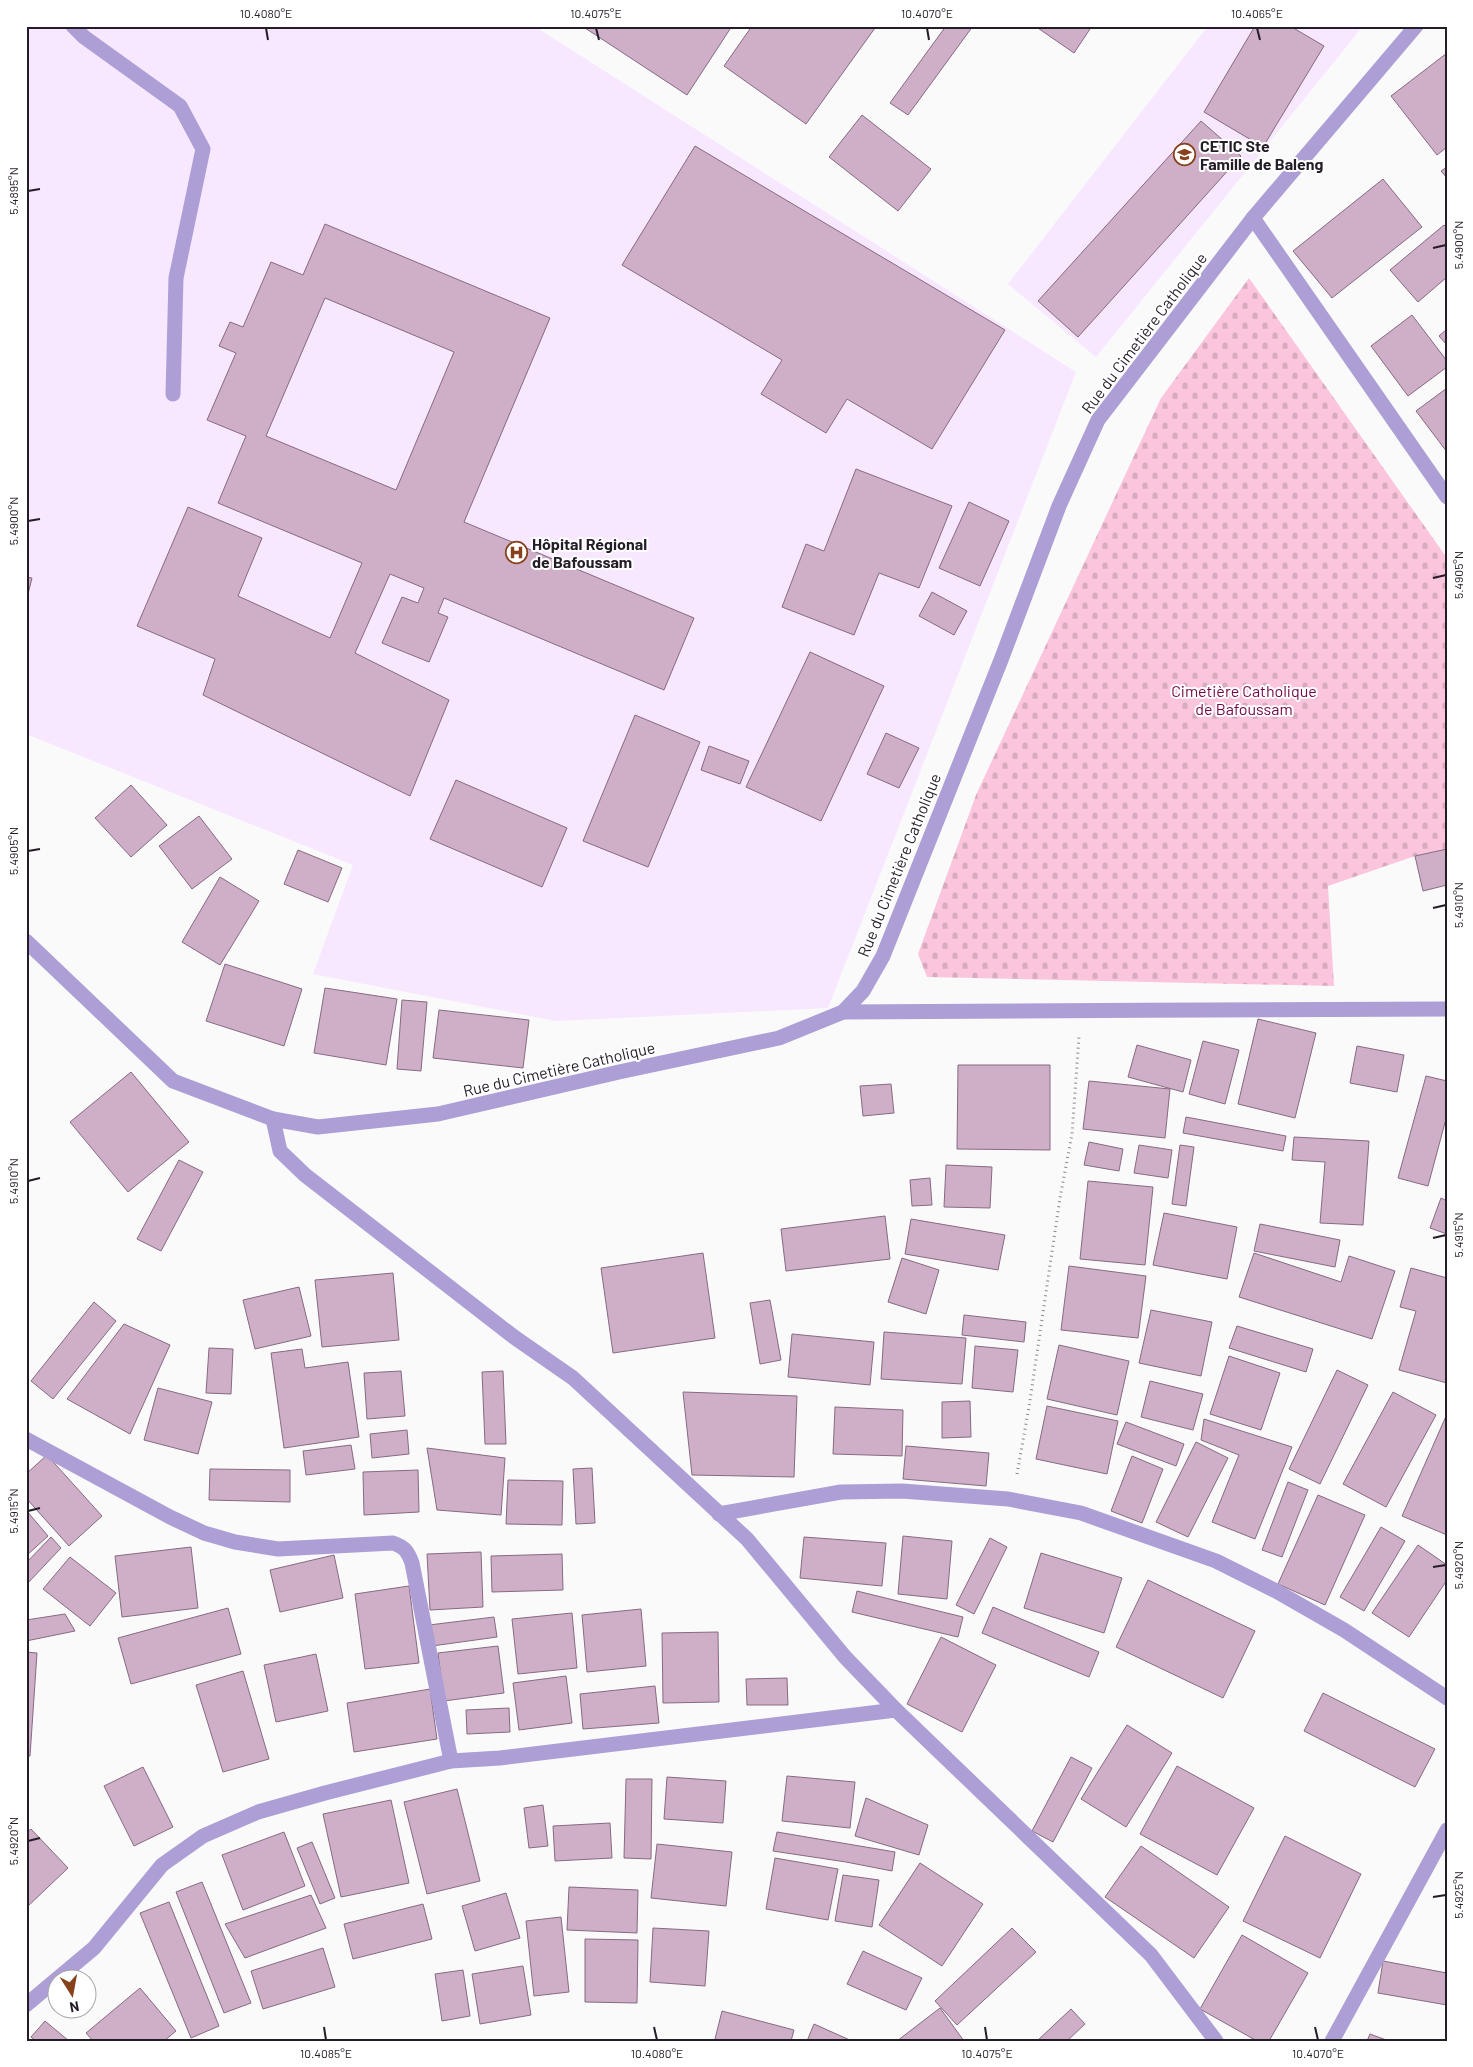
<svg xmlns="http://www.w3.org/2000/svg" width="1473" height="2067" font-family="Barlow,sans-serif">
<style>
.built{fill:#f7e7ff}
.cemetery{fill:url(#cemetery-stones)}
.building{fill:#cfafc8;stroke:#866a81;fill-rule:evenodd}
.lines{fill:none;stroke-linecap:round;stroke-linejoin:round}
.path{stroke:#8b868c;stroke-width:3;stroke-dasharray:1 4;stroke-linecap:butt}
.minor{stroke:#ad9ed5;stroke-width:15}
.ticks{fill:none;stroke:#241c27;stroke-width:2}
.labels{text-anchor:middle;stroke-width:4;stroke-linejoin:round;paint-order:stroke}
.poi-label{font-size:16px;font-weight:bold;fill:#241c27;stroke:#fff;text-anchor:start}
.street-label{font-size:16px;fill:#241c27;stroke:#fff}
.park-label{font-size:16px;fill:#730648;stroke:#fff}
.neatline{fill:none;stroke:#241c27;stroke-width:2}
.ticks-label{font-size:12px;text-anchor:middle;fill:#241c27}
</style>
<defs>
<pattern id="cemetery-stones" width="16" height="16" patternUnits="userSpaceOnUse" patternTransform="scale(1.25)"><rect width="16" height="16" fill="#fbc6dd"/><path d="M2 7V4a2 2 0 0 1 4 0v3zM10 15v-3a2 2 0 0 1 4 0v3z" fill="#d7aabe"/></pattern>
</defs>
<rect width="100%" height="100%" fill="#fafafa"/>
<!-- built -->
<g class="built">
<polygon points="26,26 534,26 1076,372 828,1008 556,1021 313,974 353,865 26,734"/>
<polygon points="1208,26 1363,26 1096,357 1008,284"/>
</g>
<!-- cemetery -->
<polygon class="cemetery" points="1249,278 1447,558 1447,849 1415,856 1328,886 1334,986 927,977 918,954 976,795 1161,398"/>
<!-- building -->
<g class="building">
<polygon points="582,26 732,26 687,95"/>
<polygon points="752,26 873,26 875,28 806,124 724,66"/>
<polygon points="946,26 973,26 908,115 890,103"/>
<polygon points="1035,26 1092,26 1074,53"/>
<polygon points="1255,26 1290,26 1324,46 1263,147 1204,112"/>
<polygon points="1447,53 1447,147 1437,155 1391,96"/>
<polygon points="862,115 931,169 898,211 829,157"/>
<polygon points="1201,121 1241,156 1078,337 1038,301"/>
<polygon points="695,146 1005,330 932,449 847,399 826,433 761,394 782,360 622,265"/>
<polygon points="1447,167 1447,178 1441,171"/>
<polygon points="1383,179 1422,227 1332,298 1293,251"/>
<path d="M325,224L550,318L464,522L694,618L664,690L444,598L438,613L448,617L429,662L382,643L402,597L418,603L424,588L390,574L355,653L449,700L410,796L203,695L215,659L137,626L188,507L262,538L238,596L330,638L362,563L218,503L246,436L207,420L236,353L219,346L230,322L243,327L271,262L303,275ZM325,298L454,352L396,490L266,436Z"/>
<polygon points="1444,225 1447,228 1447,277 1418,302 1390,270"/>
<polygon points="1412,315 1447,361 1447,367 1408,396 1371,346"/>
<polygon points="1447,329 1447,345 1439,336"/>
<polygon points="1447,388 1447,452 1416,411"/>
<polygon points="856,469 952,506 919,588 879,573 854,635 782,607 806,544 824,551"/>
<polygon points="969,502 1009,521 980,586 939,568"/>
<polygon points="26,577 32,578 26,602"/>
<polygon points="932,592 967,611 954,635 919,616"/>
<polygon points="810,652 884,686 821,821 746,787"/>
<polygon points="635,715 700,742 648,867 583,841"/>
<polygon points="886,733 919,748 899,788 867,774"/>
<polygon points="709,746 749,761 740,784 701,770"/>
<polygon points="456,780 567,828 542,887 430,839"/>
<polygon points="131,785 167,825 131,857 95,818"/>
<polygon points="199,816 232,859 192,889 159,846"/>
<polygon points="1447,849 1447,885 1423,891 1415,856"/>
<polygon points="298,850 342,868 328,902 284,884"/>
<polygon points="220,877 259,901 220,965 182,942"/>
<polygon points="225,964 302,989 284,1046 206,1021"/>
<polygon points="325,988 397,999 386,1065 314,1053"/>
<polygon points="402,1000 427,1002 421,1071 397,1069"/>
<polygon points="439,1010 529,1020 523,1068 433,1058"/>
<polygon points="1258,1019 1316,1033 1295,1118 1238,1104"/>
<polygon points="1203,1041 1239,1050 1225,1104 1189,1094"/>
<polygon points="1137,1045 1191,1060 1183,1092 1128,1077"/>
<polygon points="1357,1046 1404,1055 1397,1092 1350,1083"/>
<polygon points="958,1065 1050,1065 1050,1150 957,1149"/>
<polygon points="131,1072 189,1142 128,1192 70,1122"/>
<polygon points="1426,1076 1447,1081 1447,1115 1428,1186 1398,1178"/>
<polygon points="1089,1081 1170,1089 1165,1138 1083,1129"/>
<polygon points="891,1084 894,1113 863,1116 860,1086"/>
<polygon points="1186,1117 1286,1136 1283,1151 1183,1133"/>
<polygon points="1294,1137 1369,1141 1363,1225 1320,1223 1325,1162 1292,1160"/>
<polygon points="1089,1142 1123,1149 1119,1171 1084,1165"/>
<polygon points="1139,1145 1172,1150 1168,1178 1134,1173"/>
<polygon points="1180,1145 1194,1147 1186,1206 1172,1204"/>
<polygon points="179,1160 203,1172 161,1251 137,1239"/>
<polygon points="946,1165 992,1167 990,1208 944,1207"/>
<polygon points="930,1178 932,1205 912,1206 910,1180"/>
<polygon points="1088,1181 1153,1187 1145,1265 1080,1259"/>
<polygon points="1441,1198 1447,1201 1447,1234 1430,1228"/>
<polygon points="1164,1213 1237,1227 1227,1279 1153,1265"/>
<polygon points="885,1216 890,1259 786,1271 781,1229"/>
<polygon points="911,1219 1005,1235 998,1270 905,1254"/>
<polygon points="1260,1224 1340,1240 1335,1267 1254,1251"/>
<polygon points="703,1253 715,1338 613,1353 601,1268"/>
<polygon points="1254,1253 1341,1282 1349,1256 1395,1271 1372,1339 1239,1297"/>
<polygon points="902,1258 939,1270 926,1314 888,1302"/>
<polygon points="1069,1266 1146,1276 1138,1338 1061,1330"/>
<polygon points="1411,1268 1447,1278 1447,1383 1399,1370 1416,1311 1400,1307"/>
<polygon points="393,1273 399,1340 322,1347 315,1280"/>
<polygon points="299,1287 311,1336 255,1349 243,1300"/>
<polygon points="770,1300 781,1360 760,1364 750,1303"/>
<polygon points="94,1302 116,1321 53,1399 31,1381"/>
<polygon points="1151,1310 1212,1322 1201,1376 1139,1363"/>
<polygon points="964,1315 1026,1322 1024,1342 962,1335"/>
<polygon points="124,1324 170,1345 130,1434 67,1399"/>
<polygon points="1237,1326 1313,1349 1306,1372 1229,1348"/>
<polygon points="884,1332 966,1338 962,1384 881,1379"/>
<polygon points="792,1334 874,1342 870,1385 788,1377"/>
<polygon points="1059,1345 1129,1361 1117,1415 1047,1399"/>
<polygon points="975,1346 1018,1350 1013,1392 972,1388"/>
<polygon points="209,1348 233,1349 231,1394 206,1393"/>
<polygon points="302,1349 305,1368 348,1362 359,1437 284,1448 271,1353"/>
<polygon points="1229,1356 1280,1373 1261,1430 1210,1414"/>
<polygon points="1337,1370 1368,1385 1320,1484 1289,1469"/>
<polygon points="401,1371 405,1416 367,1419 364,1373"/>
<polygon points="503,1371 506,1444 485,1444 482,1372"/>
<polygon points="1150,1381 1203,1394 1193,1430 1141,1417"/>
<polygon points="158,1388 212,1402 198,1454 144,1440"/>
<polygon points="683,1392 797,1396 794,1477 692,1475"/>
<polygon points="1393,1392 1436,1415 1386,1507 1343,1484"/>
<polygon points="970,1401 971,1437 942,1438 942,1402"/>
<polygon points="1047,1406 1118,1421 1107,1474 1036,1459"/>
<polygon points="835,1407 903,1410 902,1456 833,1454"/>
<polygon points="1447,1414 1447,1535 1402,1516"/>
<polygon points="1204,1419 1292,1447 1255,1539 1212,1522 1239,1455 1201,1440"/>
<polygon points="1126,1422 1184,1444 1176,1466 1117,1444"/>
<polygon points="407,1430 409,1454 372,1458 370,1434"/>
<polygon points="1196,1442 1228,1458 1188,1537 1156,1522"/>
<polygon points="351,1445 355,1469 306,1475 303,1451"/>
<polygon points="906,1446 989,1453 986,1486 903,1479"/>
<polygon points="427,1448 505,1458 501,1515 437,1510"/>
<polygon points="47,1455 102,1516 69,1546 26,1498 26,1474"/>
<polygon points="1132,1456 1163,1469 1142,1523 1111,1511"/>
<polygon points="592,1468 595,1523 576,1524 573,1469"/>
<polygon points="210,1469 290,1470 290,1502 209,1500"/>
<polygon points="418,1470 419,1512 364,1515 363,1472"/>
<polygon points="508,1480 563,1481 562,1525 506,1524"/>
<polygon points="1288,1482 1308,1490 1282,1557 1262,1550"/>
<polygon points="1318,1495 1365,1515 1325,1605 1278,1584"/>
<polygon points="26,1510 48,1536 26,1556"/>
<polygon points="1381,1527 1405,1541 1364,1611 1340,1597"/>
<polygon points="903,1536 952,1541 947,1599 898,1594"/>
<polygon points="51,1537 61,1548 26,1585 26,1563"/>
<polygon points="804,1537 886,1543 882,1586 800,1578"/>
<polygon points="990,1538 1007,1547 974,1614 956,1605"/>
<polygon points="1418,1545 1447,1565 1447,1580 1409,1637 1372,1613"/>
<polygon points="191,1547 198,1608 122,1617 115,1556"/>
<polygon points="481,1552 483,1607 430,1610 427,1554"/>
<polygon points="1041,1553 1122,1578 1104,1633 1024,1608"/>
<polygon points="562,1554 563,1590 492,1592 491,1556"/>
<polygon points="334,1555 343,1598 280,1612 270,1570"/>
<polygon points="70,1557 116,1593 90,1626 43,1589"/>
<polygon points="1148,1580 1255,1631 1223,1698 1116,1647"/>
<polygon points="409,1586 419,1663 365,1669 355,1594"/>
<polygon points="857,1591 963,1617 958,1637 852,1612"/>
<polygon points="993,1607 1099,1652 1089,1677 982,1633"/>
<polygon points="228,1608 241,1654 131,1684 118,1638"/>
<polygon points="641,1609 646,1666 587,1672 582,1615"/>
<polygon points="572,1613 577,1668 518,1674 512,1619"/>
<polygon points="65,1614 75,1631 26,1641 26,1620"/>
<polygon points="494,1617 497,1637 432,1646 429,1625"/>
<polygon points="718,1632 719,1702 663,1703 662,1633"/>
<polygon points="941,1637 996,1665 962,1732 907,1704"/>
<polygon points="498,1646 504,1693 444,1701 438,1653"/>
<polygon points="26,1652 37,1653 30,1756 26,1756"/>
<polygon points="316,1654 328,1711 276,1722 264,1665"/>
<polygon points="243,1671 269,1759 223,1772 196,1685"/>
<polygon points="566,1676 572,1723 519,1730 513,1683"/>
<polygon points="787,1678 788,1705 747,1705 746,1679"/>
<polygon points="655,1686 659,1723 583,1729 580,1694"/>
<polygon points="430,1689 437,1739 354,1752 347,1703"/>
<polygon points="1323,1693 1435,1749 1415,1787 1304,1731"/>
<polygon points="509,1708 510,1732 467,1734 466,1710"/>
<polygon points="1127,1725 1172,1753 1126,1827 1081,1799"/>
<polygon points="1071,1757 1092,1768 1053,1842 1032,1831"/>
<polygon points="1177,1766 1254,1808 1217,1875 1140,1834"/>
<polygon points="143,1767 173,1827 134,1846 104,1786"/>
<polygon points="787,1776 855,1782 850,1828 782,1821"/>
<polygon points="667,1777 726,1781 723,1823 664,1819"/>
<polygon points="626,1779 652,1779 651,1859 624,1858"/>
<polygon points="457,1789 480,1881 427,1894 404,1802"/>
<polygon points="866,1798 928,1825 919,1855 855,1836"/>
<polygon points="391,1800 409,1883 341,1897 323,1814"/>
<polygon points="543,1805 548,1846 529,1848 524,1808"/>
<polygon points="610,1823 612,1858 555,1861 553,1826"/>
<polygon points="31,1829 68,1868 26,1908 26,1833"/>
<polygon points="284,1832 305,1886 243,1910 222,1855"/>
<polygon points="777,1832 895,1852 892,1871 846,1862 773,1851"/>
<polygon points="1285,1836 1361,1874 1320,1958 1243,1921"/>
<polygon points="312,1842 335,1898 320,1904 297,1848"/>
<polygon points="657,1844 732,1852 726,1906 651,1898"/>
<polygon points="1141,1846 1229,1907 1194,1958 1105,1897"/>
<polygon points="775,1858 838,1869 828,1920 766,1909"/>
<polygon points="920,1863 983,1904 942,1966 879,1925"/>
<polygon points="843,1875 879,1880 872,1927 835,1921"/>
<polygon points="202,1882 251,2003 224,2013 176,1892"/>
<polygon points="569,1887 638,1890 637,1933 567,1930"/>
<polygon points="506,1893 520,1938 475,1951 462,1906"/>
<polygon points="311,1895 326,1928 245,1958 225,1924"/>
<polygon points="169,1902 219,2026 191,2038 140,1913"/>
<polygon points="423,1904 432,1939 353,1959 344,1924"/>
<polygon points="561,1917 569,1992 534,1996 526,1921"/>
<polygon points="653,1928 709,1931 705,1986 650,1982"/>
<polygon points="1012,1928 1036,1952 957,2025 935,2001"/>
<polygon points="1242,1935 1308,1973 1269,2041 1257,2041 1200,2009"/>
<polygon points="585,1939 638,1940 637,2003 585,2002"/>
<polygon points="323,1948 335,1987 263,2009 251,1971"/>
<polygon points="863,1951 922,1978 906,2010 847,1984"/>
<polygon points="1383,1961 1447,1973 1447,2005 1378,1993"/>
<polygon points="523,1966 531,2015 480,2024 472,1974"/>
<polygon points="463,1970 470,2016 442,2021 435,1974"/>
<polygon points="140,1988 176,2031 164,2041 93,2041 86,2033"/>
<polygon points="940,2008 964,2041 897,2041"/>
<polygon points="1071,2009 1085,2024 1067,2041 1037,2041"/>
<polygon points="722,2011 794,2030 791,2041 722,2041 715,2039"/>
<polygon points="45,2021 69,2041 36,2041 31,2037"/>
<polygon points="814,2024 852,2041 807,2041"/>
<polygon points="1370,2034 1389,2041 1367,2041"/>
</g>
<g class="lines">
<!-- path -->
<polyline class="path" points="1017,1474 1029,1407 1060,1198 1072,1134 1079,1037"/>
<!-- minor -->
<g class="minor">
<polyline points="73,26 84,37 180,106 203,149 176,278 173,394"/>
<polyline points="1253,218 1447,497"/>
<polyline points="26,941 173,1081 273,1119 318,1127 438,1114 619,1072 779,1038 843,1012 863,991 883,956 1001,660 1059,506 1098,420 1253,218 1416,26"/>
<path d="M843,1012C1044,1010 1246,1010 1447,1009"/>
<polyline points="273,1119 280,1151 305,1175 514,1337 573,1378 747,1539 845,1657 896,1710 1151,1955 1216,2041"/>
<path d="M26,1439L170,1517L204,1533L235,1542L278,1549L393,1543C405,1547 408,1552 412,1563L451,1761"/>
<polyline points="719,1514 841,1492 902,1491 1008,1499 1081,1513 1216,1561 1276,1591 1344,1630 1447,1698"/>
<polyline points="26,2005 94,1948 162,1865 203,1836 258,1812 325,1793 451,1761 500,1758 896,1710"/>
<polyline points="1332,2041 1447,1830"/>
</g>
</g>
<!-- ticks -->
<path class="ticks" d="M266,28L268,40M596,28L599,40M927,28L929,40M1257,28L1260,40M28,191L40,189M1433,248L1446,245M28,521L40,519M1433,578L1446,575M28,851L40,849M1433,908L1446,905M28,1181L40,1178M1433,1238L1446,1235M28,1511L40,1508M1433,1567L1446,1565M28,1841L40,1838M1433,1897L1446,1895M324,2027L326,2040M654,2027L657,2040M985,2027L987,2040M1315,2027L1318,2040"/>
<!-- icons -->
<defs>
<symbol id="school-ring" viewBox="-11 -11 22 22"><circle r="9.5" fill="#fff" stroke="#87411b" stroke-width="1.5"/><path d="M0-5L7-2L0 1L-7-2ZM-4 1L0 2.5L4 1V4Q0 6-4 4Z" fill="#87411b"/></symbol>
<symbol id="hospital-ring" viewBox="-11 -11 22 22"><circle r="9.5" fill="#fff" stroke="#87411b" stroke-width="1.5"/><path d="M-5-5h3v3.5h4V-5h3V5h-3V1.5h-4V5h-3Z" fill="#87411b"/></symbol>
</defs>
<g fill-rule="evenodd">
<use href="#school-ring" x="1172" y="142" width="25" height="25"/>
<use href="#hospital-ring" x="504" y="540" width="25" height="25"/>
</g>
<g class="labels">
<!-- poi labels -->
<g class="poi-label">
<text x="1200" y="152">CETIC Ste<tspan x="1200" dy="18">Famille de Baleng</tspan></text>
<text x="532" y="550">Hôpital Régional<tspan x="532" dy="18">de Bafoussam</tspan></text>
</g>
<!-- street labels -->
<g class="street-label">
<text transform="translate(1144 333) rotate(-53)" y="6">Rue du Cimetière Catholique</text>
<text transform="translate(899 865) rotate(-68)" y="6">Rue du Cimetière Catholique</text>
<text transform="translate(559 1069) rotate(-13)" y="6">Rue du Cimetière Catholique</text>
</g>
<!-- park labels -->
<g class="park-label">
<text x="1244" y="697">Cimetière Catholique<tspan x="1244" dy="18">de Bafoussam</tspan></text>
</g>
</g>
<!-- border -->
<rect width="1473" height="2067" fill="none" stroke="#ffffff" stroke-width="55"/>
<!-- north arrow -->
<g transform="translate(72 1994) rotate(169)"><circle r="24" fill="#ffffff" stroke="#a7a4a9"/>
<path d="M0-4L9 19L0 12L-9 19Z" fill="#87411b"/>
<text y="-8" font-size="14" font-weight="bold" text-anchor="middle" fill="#241c27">N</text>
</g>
<rect x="28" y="28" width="1418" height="2012" class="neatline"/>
<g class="ticks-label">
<text x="266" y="18">10.4080°E</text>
<text x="596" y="18">10.4075°E</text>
<text x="927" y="18">10.4070°E</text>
<text x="1257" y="18">10.4065°E</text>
<text transform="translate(14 191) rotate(-90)" y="4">5.4895°N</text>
<text transform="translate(1459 245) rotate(-90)" y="4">5.4900°N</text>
<text transform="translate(14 521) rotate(-90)" y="4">5.4900°N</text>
<text transform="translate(1459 575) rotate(-90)" y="4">5.4905°N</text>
<text transform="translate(14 851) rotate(-90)" y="4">5.4905°N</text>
<text transform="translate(1459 905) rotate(-90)" y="4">5.4910°N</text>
<text transform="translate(14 1181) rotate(-90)" y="4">5.4910°N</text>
<text transform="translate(1459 1235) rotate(-90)" y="4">5.4915°N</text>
<text transform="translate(14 1511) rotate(-90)" y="4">5.4915°N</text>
<text transform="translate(1459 1565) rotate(-90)" y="4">5.4920°N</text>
<text transform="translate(14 1841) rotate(-90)" y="4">5.4920°N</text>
<text transform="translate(1459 1895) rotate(-90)" y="4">5.4925°N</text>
<text x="326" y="2058">10.4085°E</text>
<text x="657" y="2058">10.4080°E</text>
<text x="987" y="2058">10.4075°E</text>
<text x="1318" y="2058">10.4070°E</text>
</g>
</svg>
